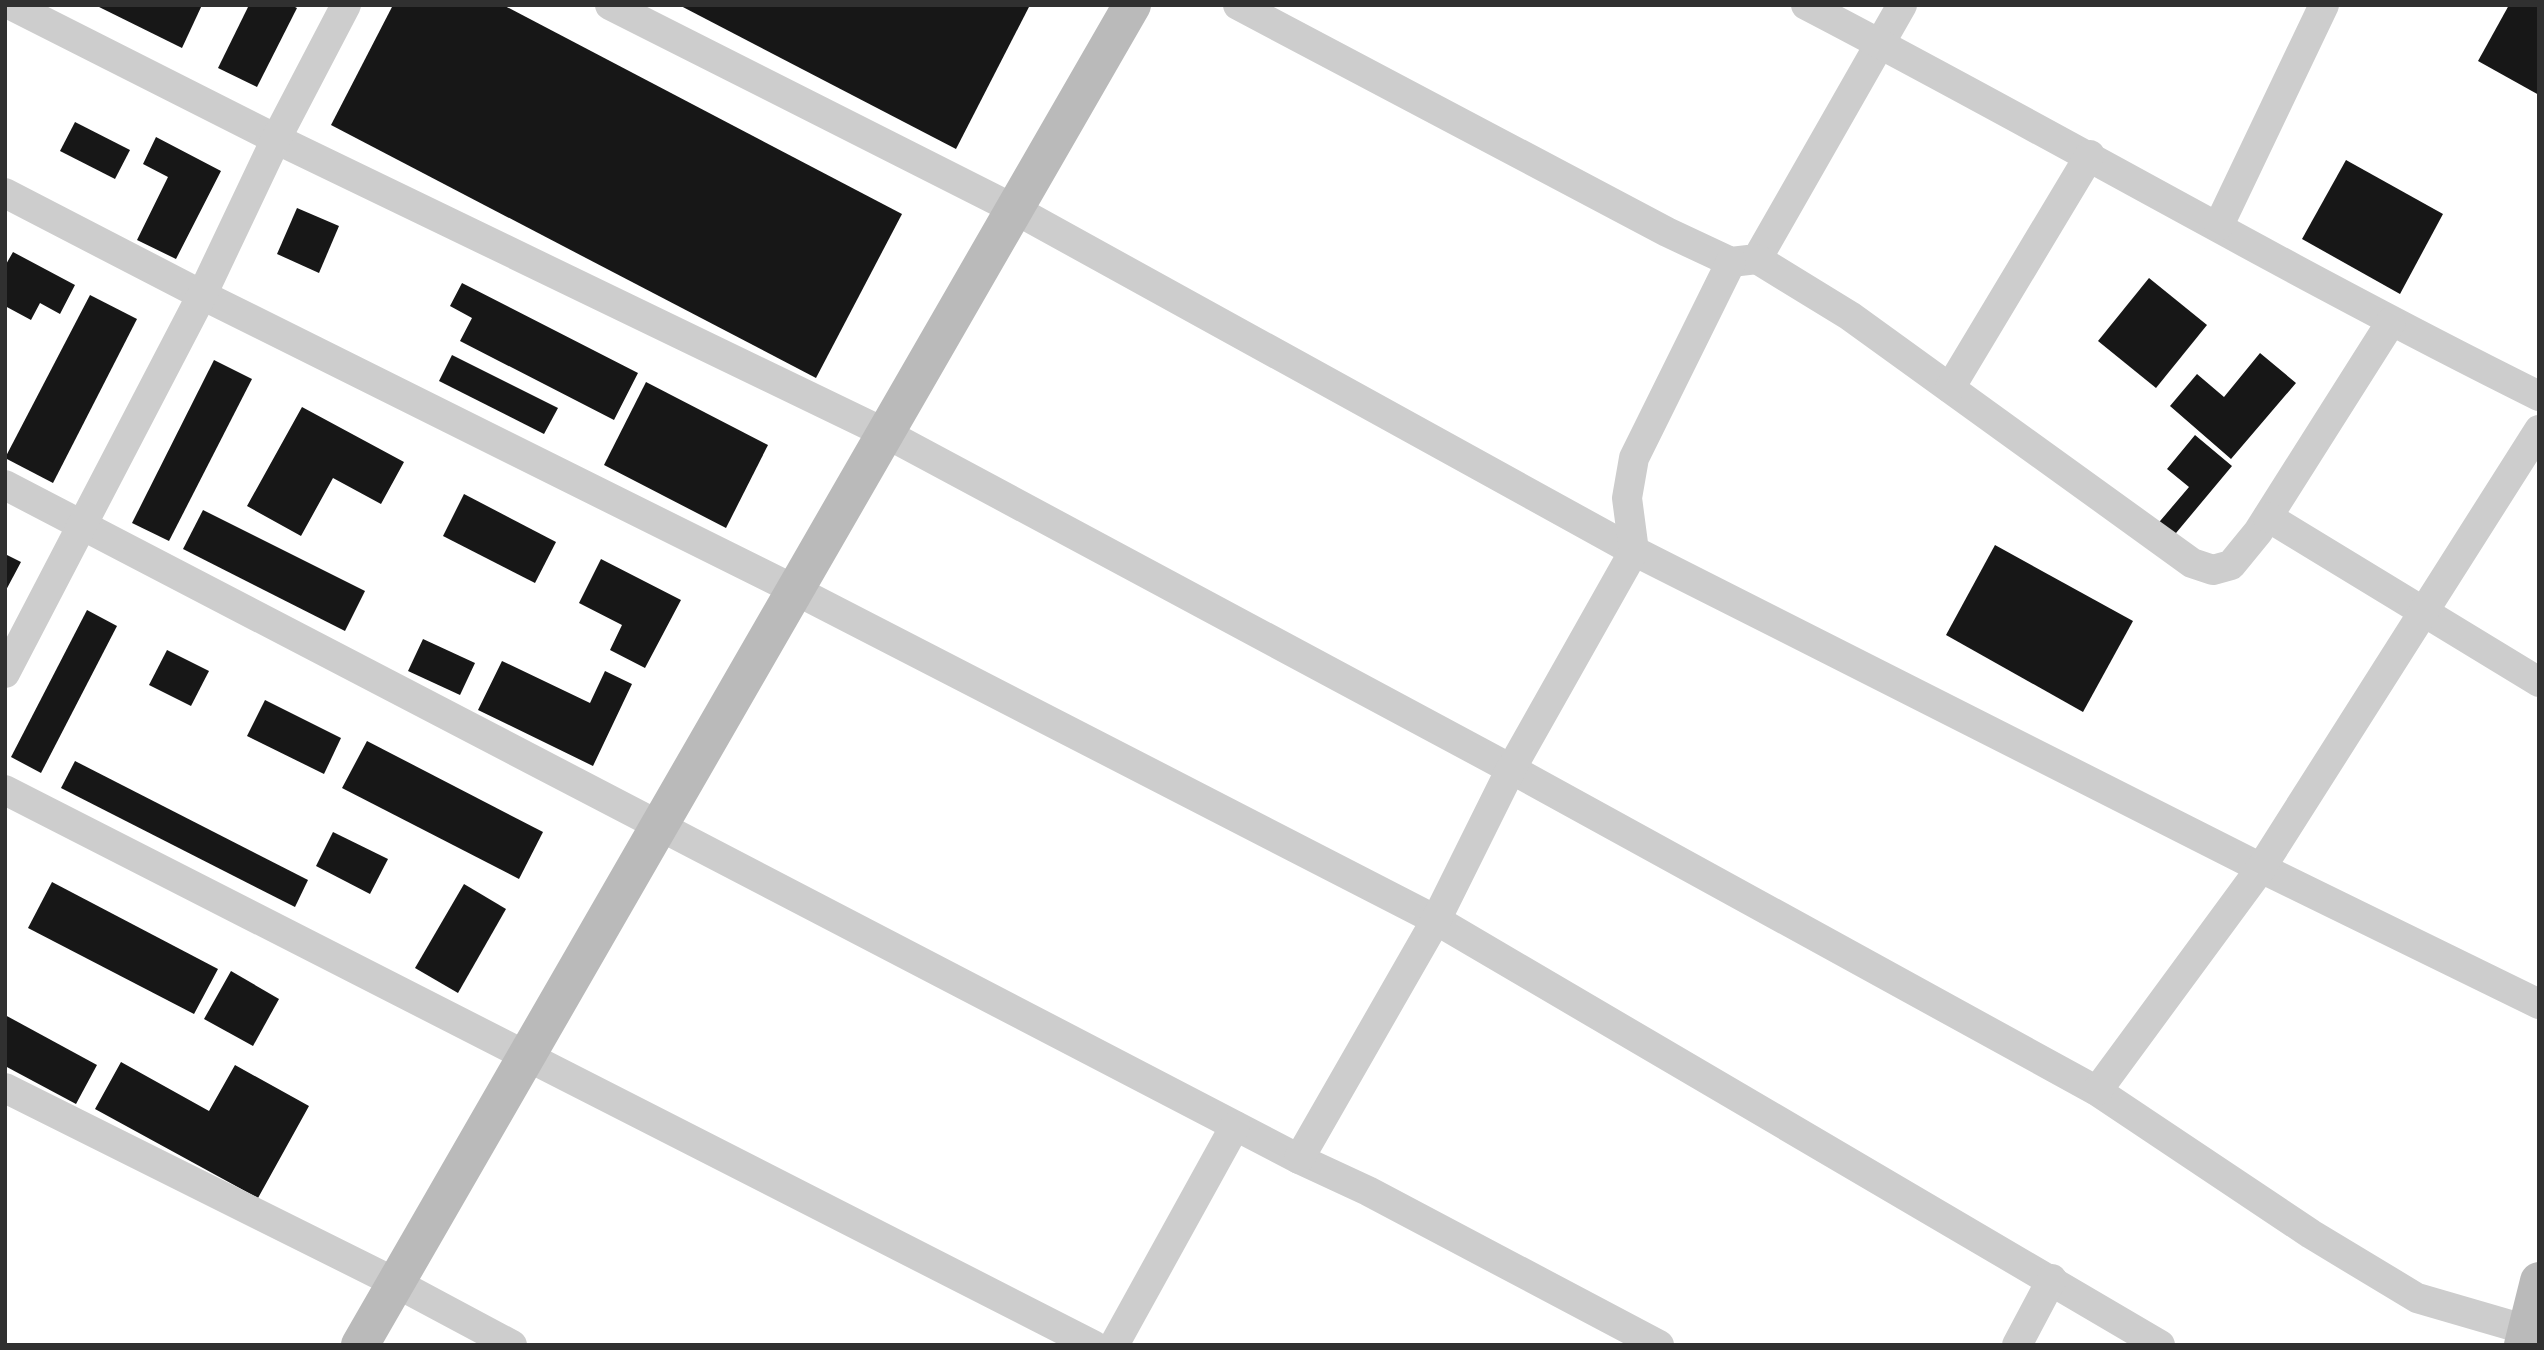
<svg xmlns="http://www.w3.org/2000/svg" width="2544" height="1350" font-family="'DejaVu Sans',sans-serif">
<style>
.building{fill:#171717}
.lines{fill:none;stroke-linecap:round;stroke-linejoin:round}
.street{stroke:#cdcdcd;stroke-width:30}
.secondary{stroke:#bababa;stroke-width:38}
</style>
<rect width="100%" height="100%" fill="#fff"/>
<!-- building -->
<g class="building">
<polygon points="95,5 202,5 182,48"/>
<polygon points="249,5 291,5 297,8 257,87 218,68"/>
<polygon points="393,5 503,5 902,214 816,378 331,125"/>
<polygon points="679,5 1030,5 956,149"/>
<polygon points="2509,5 2539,5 2539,95 2478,61"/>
<polygon points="75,122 130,150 115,179 60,151"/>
<polygon points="156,137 221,171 176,259 137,240 168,177 143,164"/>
<polygon points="2346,160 2443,214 2400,294 2302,239"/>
<polygon points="297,208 339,226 319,273 277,254"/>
<polygon points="13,252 75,285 60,314 40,303 31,320 5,306 5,266"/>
<polygon points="2149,278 2207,325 2156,388 2098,341"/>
<polygon points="462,283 638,373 614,420 460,341 472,318 450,306"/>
<polygon points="90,295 137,319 53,483 5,458"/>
<polygon points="2260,353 2296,383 2231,459 2170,406 2197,374 2224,397"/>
<polygon points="452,355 558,408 544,434 439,381"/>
<polygon points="214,360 252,379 169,541 132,523"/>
<polygon points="646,382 768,445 726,528 604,465"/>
<polygon points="302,407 404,462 381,504 333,478 301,536 247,506"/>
<polygon points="2195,435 2232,466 2171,539 2155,527 2189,487 2167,469"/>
<polygon points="464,494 556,542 535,583 443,536"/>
<polygon points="203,510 365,591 345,631 183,549"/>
<polygon points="1995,545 2133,621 2083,712 1946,635"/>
<polygon points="5,554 21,562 5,592"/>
<polygon points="601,559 681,600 645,668 610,650 622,625 579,603"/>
<polygon points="87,610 117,626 41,773 11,757"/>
<polygon points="423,639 475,663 460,695 408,671"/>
<polygon points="167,650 209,671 191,706 149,685"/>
<polygon points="502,661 590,703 605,671 632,684 593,766 478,710"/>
<polygon points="265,700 341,738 324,774 247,736"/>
<polygon points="367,741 543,832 519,879 342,788"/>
<polygon points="75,761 308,880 295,907 61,788"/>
<polygon points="333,832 388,859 370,894 316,866"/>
<polygon points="52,882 218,969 194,1014 28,928"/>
<polygon points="464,884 506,909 458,993 415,968"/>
<polygon points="231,971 279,999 253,1046 204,1019"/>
<polygon points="5,1015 97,1065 76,1104 5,1066"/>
<polygon points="121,1062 209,1111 235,1065 309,1106 258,1198 95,1109"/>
</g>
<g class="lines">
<!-- street -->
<g class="street">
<polyline points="11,5 276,139 885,433 1511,769 2097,1091 2311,1234 2417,1298 2527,1330"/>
<polyline points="610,5 1014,209 1634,551 2261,868 2539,1004"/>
<polyline points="1238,5 1667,232 1731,262 1757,259 1902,5"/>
<path d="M1806,5C2052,133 2291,273 2539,396"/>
<polyline points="5,193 202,295 795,590 1436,920 2160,1345"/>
<polyline points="2219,225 2324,5"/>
<polyline points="1757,259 1850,316 2192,563 2213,570 2231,565 2258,532 2391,322"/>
<polyline points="1950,388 2090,155"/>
<polyline points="5,485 1299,1159 1368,1191 1659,1345"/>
<polyline points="2268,517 2539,682"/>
<polyline points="5,673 202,295 276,139 346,5"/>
<polyline points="5,790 1093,1345"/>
<polyline points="5,1088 396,1283 512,1345"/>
<polyline points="2097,1091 2261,868 2539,430"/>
<polyline points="1299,1159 1436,920 1511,769 1634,551 1627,498 1634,458 1731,262"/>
<polyline points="1114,1345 1235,1126"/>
<polyline points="2017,1345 2052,1279"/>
</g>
<!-- secondary -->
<g class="secondary">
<polyline points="360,1345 1132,5"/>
<polyline points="2523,1345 2539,1281"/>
</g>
</g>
<!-- border -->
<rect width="2544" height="1350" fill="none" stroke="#303030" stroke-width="14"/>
</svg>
